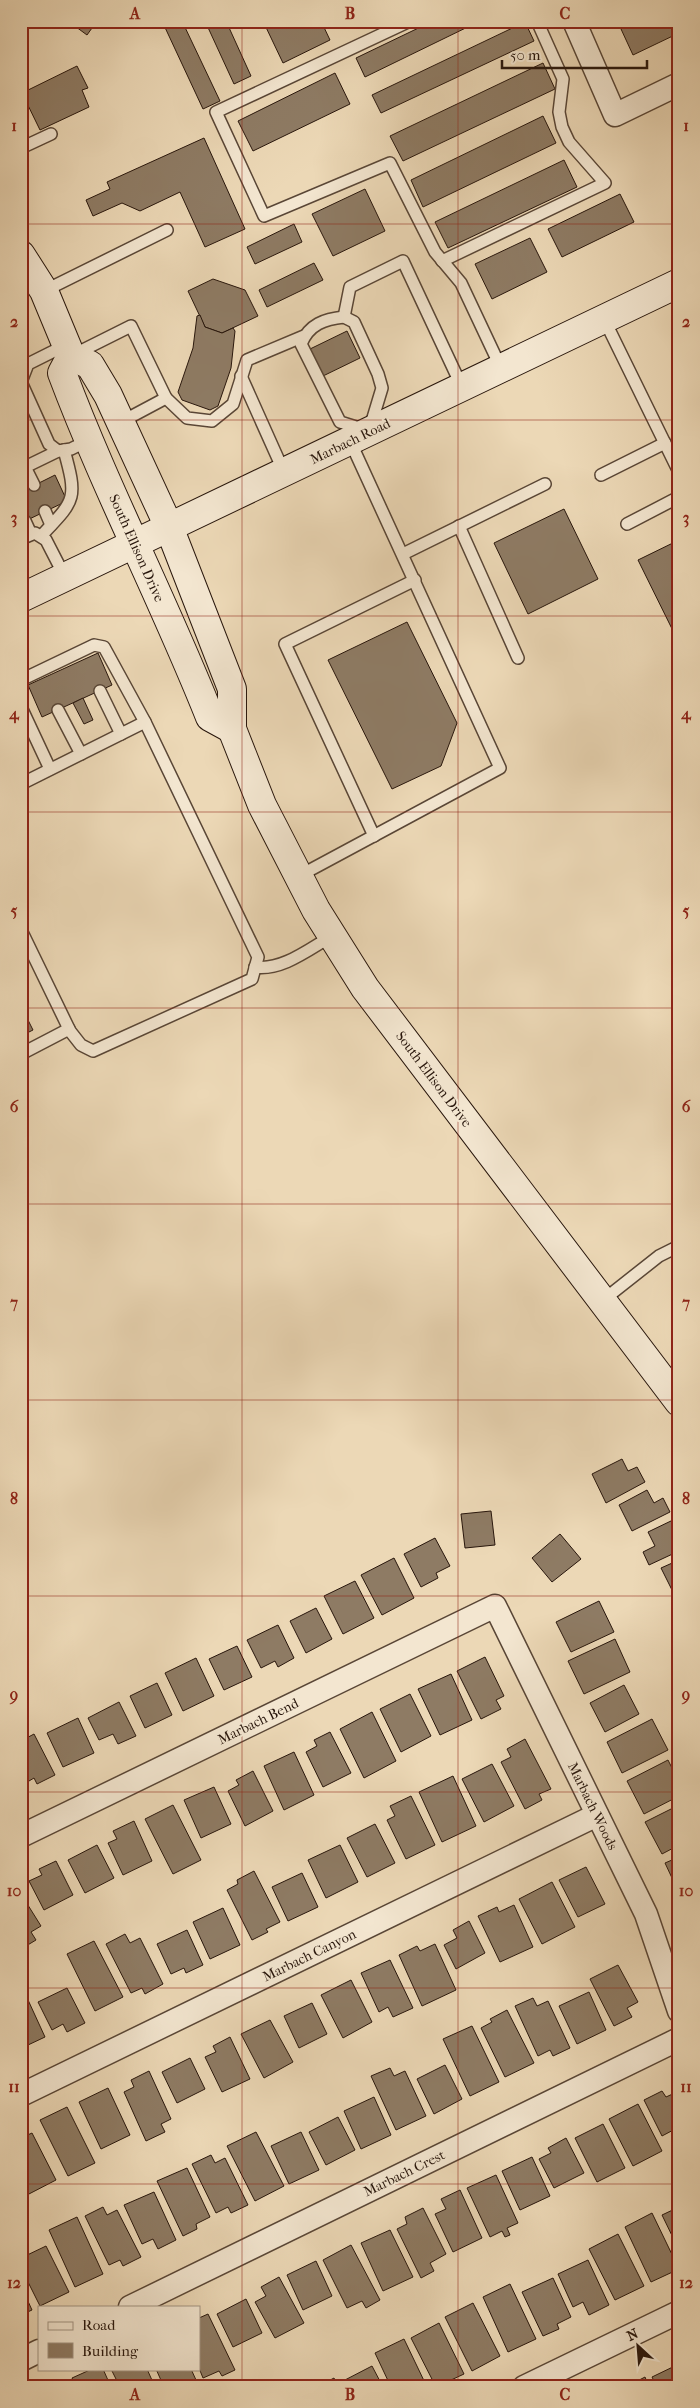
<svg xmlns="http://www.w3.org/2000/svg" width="700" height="2408" font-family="'IM FELL French Canon',serif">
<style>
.building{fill:#8e7b64;stroke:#28160c}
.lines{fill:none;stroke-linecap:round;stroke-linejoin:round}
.lane-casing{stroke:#594636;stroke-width:14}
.street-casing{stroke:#594636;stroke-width:25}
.secondary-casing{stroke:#28160c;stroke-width:30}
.lane{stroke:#f3e6d0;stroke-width:11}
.street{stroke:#f3e6d0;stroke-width:22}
.secondary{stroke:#f3e6d0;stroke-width:28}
.grid{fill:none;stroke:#8f2418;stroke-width:1;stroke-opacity:0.55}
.labels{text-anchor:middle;stroke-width:4;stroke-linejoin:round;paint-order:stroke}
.street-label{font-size:14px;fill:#28160c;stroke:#f3e6d0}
.neatline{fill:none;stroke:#8f2418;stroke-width:2}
.grid-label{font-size:16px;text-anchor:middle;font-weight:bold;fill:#8f2418}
</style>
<rect width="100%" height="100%" fill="#ecd8b6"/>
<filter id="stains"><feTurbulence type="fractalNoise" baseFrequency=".004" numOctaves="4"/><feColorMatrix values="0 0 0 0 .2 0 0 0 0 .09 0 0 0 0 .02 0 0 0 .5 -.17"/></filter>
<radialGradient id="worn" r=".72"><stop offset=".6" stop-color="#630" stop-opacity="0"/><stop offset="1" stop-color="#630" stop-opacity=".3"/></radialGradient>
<!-- building -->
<g class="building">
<polygon points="68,21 97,21 87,35"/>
<polygon points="162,21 182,21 220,101 203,109"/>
<polygon points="205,21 226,21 251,76 234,84"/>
<polygon points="263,21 321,21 330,40 283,63"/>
<polygon points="433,21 480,21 365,77 356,58"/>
<polygon points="638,21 679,21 679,33 633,55 621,29"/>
<polygon points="525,22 534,41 381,113 372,95"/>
<polygon points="543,63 555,89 403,161 390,136"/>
<polygon points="77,66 88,88 82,90 89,107 40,130 22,93"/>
<polygon points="335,73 350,104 253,151 238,121"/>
<polygon points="543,116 556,143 423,207 411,180"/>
<polygon points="679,123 679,141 672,127"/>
<polygon points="204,138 245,229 205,247 180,192 140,211 122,203 93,216 86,200 110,189 107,182"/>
<polygon points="564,160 577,187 448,248 435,222"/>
<polygon points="365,189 385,231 333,256 312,214"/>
<polygon points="620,194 634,222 562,257 548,229"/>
<polygon points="294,224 302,242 255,264 247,247"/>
<polygon points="530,238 547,272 492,299 475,264"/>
<polygon points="314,263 323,280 267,307 259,290"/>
<polygon points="213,279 245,290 258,316 222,333 205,327 188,291"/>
<polygon points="200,315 205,327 222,333 233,328 235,331 231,368 218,406 210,410 182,400 178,392 193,348 197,316"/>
<polygon points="347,331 360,358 323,376 310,349"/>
<polygon points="55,475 67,501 21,523 21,492"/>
<polygon points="564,509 598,579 528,614 494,543"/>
<polygon points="679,540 679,643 638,560"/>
<polygon points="407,622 457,723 441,766 392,789 328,660"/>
<polygon points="98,653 112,685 42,717 28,685"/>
<polygon points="83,698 93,720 84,724 73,703"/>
<polygon points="21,1006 33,1030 21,1036"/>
<polygon points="622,1459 628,1471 637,1467 645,1482 606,1503 592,1474"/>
<polygon points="647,1490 654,1503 663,1498 670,1512 632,1531 619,1505"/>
<polygon points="491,1511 495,1545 465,1548 461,1514"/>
<polygon points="673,1520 679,1531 679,1551 649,1565 643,1552 655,1546 648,1532"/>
<polygon points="560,1534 581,1559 552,1582 532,1558"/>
<polygon points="435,1538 450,1566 436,1573 438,1578 421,1587 404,1554"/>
<polygon points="394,1558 414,1598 382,1615 361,1575"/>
<polygon points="679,1560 679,1594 675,1596 661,1568"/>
<polygon points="355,1581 374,1618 343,1634 324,1596"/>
<polygon points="599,1601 614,1632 571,1652 556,1622"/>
<polygon points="316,1608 332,1639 306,1653 290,1621"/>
<polygon points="278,1625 294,1658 278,1667 275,1661 261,1668 247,1640"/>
<polygon points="615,1639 630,1672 584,1694 568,1661"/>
<polygon points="237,1646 252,1677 224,1690 209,1659"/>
<polygon points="485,1657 504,1696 496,1700 501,1709 481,1719 457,1671"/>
<polygon points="196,1658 214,1696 183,1711 165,1673"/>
<polygon points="451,1674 472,1720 440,1735 418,1689"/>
<polygon points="157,1683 172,1715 145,1728 130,1696"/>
<polygon points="624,1685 639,1714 605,1732 590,1703"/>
<polygon points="410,1694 431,1736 401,1752 380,1709"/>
<polygon points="119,1702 136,1736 118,1744 113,1734 99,1740 88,1718"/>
<polygon points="372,1712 396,1761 364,1778 340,1729"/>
<polygon points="78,1718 94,1753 63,1767 47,1733"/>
<polygon points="652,1719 668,1750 622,1773 607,1742"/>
<polygon points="330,1732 351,1773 323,1787 306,1752 317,1746 314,1740"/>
<polygon points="34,1734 55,1775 37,1784 34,1778 24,1784 21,1779 21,1741"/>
<polygon points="525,1739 551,1789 539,1794 542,1800 525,1809 501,1762 511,1757 507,1749"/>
<polygon points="294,1752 314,1795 284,1810 264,1766"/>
<polygon points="668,1760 679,1782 679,1796 644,1814 627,1781"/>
<polygon points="492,1764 514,1806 484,1822 462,1779"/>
<polygon points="253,1771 273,1811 245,1826 228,1791 239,1785 236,1780"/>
<polygon points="453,1776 476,1826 442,1842 419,1792"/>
<polygon points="214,1787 231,1824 201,1838 184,1800"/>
<polygon points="411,1796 435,1845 406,1859 387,1820 395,1816 390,1806"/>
<polygon points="173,1805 201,1860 173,1874 145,1819"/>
<polygon points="679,1805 679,1845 662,1854 645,1822"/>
<polygon points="134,1821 152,1861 123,1875 108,1843 117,1839 113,1831"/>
<polygon points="375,1824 395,1863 367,1877 347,1838"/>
<polygon points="97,1845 114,1878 85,1893 68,1860"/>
<polygon points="340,1845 358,1882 326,1898 308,1860"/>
<polygon points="679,1857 679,1893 665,1863"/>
<polygon points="56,1861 73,1895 44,1910 29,1881 42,1875 39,1869"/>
<polygon points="586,1867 605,1904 578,1917 559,1880"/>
<polygon points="254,1871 280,1922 266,1929 268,1932 252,1940 227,1890 238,1884 237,1880"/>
<polygon points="302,1873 318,1907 288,1921 272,1887"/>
<polygon points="552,1882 575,1927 542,1944 519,1899"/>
<polygon points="21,1894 41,1926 31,1932 36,1940 21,1949"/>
<polygon points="514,1905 533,1947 500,1962 478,1916 497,1907 499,1912"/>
<polygon points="223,1908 240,1945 210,1959 193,1922"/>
<polygon points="469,1921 485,1953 456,1969 444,1945 457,1938 453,1930"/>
<polygon points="187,1930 203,1965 186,1973 184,1968 171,1974 157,1944"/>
<polygon points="125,1934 130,1943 140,1938 163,1984 145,1994 142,1988 131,1993 106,1944"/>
<polygon points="94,1941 123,1997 95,2011 67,1954"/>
<polygon points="435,1944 456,1990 422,2006 399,1955 417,1946 420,1951"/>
<polygon points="390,1960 413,2008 393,2017 388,2007 379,2012 361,1973"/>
<polygon points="618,1965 638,2002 627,2008 632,2017 614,2026 590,1979"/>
<polygon points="351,1980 372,2022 343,2038 321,1995"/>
<polygon points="67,1988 85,2023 67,2032 63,2024 52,2030 38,2002"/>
<polygon points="23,1989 45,2037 28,2045 25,2039 21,2040"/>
<polygon points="589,1992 606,2030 577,2044 559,2006"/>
<polygon points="533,1998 537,2006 548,2001 570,2048 553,2056 550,2050 538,2056 515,2006"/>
<polygon points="312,2003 327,2034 299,2048 284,2016"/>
<polygon points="507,2010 534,2063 505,2077 481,2028 492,2022 490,2019"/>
<polygon points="270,2020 293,2062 264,2078 241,2034"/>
<polygon points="472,2026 499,2082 470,2096 443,2039"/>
<polygon points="230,2037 250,2079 222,2092 205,2057 216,2052 213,2046"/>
<polygon points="190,2058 205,2089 177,2103 162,2072"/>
<polygon points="445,2065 462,2099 434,2114 417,2079"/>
<polygon points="390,2068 394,2076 405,2071 426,2116 396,2130 371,2076"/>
<polygon points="149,2071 171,2119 161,2124 165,2132 146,2141 124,2092 134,2087 131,2080"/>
<polygon points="108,2088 130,2135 101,2149 79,2102"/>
<polygon points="662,2091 666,2097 677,2092 679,2095 679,2127 662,2136 644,2100"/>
<polygon points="374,2097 391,2135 361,2149 344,2111"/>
<polygon points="638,2104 662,2151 633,2166 609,2119"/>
<polygon points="67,2107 95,2163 68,2176 40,2120"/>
<polygon points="338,2117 355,2150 326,2165 309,2132"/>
<polygon points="603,2124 625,2168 597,2182 575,2138"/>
<polygon points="256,2132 284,2186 255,2201 227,2146"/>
<polygon points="301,2132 319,2170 289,2184 271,2146"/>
<polygon points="32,2133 56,2180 27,2195 21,2184 21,2138"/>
<polygon points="566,2138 584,2173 554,2188 539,2159 551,2153 548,2148"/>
<polygon points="211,2155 215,2163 225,2158 248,2205 231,2213 228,2207 216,2213 192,2164"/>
<polygon points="532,2157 550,2196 520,2210 502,2171"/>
<polygon points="187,2168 210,2217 196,2224 197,2229 183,2236 157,2181"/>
<polygon points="496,2175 518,2223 507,2228 510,2235 505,2237 502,2231 490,2237 467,2188"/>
<polygon points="460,2190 482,2238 453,2252 435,2214 446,2209 441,2199"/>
<polygon points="154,2192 176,2240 158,2249 153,2239 142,2244 124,2205"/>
<polygon points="103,2207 107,2215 117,2210 141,2257 123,2266 120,2260 109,2265 85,2216"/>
<polygon points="679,2207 679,2250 662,2215"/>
<polygon points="423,2208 446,2254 430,2263 434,2271 421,2278 397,2229 407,2224 405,2217"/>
<polygon points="652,2213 679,2269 651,2282 625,2227"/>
<polygon points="77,2217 103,2274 75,2287 49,2230"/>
<polygon points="390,2230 413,2277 383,2291 361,2243"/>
<polygon points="618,2234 644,2286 615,2300 589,2249"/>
<polygon points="351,2245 380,2300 366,2308 362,2301 347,2308 323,2260"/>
<polygon points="46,2246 69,2292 40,2306 21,2268 21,2258"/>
<polygon points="588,2260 609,2305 589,2315 583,2302 573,2307 558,2274"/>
<polygon points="316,2261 332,2296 303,2310 287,2275"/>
<polygon points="279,2277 304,2323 275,2338 255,2302 266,2296 261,2287"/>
<polygon points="553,2278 571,2317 557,2324 559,2329 543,2336 522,2292"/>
<polygon points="510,2284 536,2339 508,2352 483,2297"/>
<polygon points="21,2286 32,2310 21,2315"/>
<polygon points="246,2299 262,2333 233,2347 217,2314"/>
<polygon points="473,2303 500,2356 472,2371 445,2317"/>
<polygon points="208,2314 235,2370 222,2376 219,2371 203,2378 199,2368 199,2318"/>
<polygon points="439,2323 464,2374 436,2387 411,2338"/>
<polygon points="404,2339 427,2387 391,2387 375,2353"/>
<polygon points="679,2364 679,2387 657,2387 652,2377"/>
<polygon points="372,2366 383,2387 346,2387 343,2381"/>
<polygon points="92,2369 103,2369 111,2387 76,2387 72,2378"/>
<polygon points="111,2369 147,2369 155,2387 120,2387"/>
<polygon points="156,2369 191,2369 196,2380 182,2387 164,2387"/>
<polygon points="645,2377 649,2387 626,2387"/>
<polygon points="334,2378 338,2387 317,2387"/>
</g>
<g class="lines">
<defs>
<g id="lane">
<polyline points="410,21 216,112 264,216 390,163 435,252 461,283 501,368"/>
<polyline points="21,148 51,134"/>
<polyline points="442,261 605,183 569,142 562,127 559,112 563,79 537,21"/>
<polyline points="44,291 167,230"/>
<path d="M344,317L354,322L378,374L382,388L369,431L340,422L301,344C309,324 325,319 344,317Z"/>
<polyline points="344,317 350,287 403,261 462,387"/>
<polyline points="604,319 679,472"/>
<polyline points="66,345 28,364 21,382 49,444 58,451 71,449 87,441"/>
<polyline points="75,354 131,326 166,398"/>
<polyline points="241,376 284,472"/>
<polyline points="121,422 166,398 187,418 212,421 233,404 247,360 304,336"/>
<polyline points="25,467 34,485"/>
<polyline points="21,469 58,451"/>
<polyline points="601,475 665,443"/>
<polyline points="45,511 51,525"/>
<polyline points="25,521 31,534"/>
<polyline points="627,524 679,497"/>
<polyline points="459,526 518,658"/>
<path d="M41,536C75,500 78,500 64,450"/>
<polyline points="21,539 35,533 46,540 65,577"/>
<polyline points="403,554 545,484"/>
<polyline points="21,680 94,645 104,647 145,722"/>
<polyline points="100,691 121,734"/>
<polyline points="21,707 50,769"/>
<polyline points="58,710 81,754"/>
<polyline points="21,784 145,722 258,957 252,979 93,1051 81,1045 70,1031 21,930"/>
<polyline points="374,836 285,644 415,580"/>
<polyline points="299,876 500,768 350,441"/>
<path d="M255,967C282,971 309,949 332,936"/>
<polyline points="21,1054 69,1029"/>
<polyline points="602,1301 659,1256 679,1246"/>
</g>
<g id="street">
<polyline points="574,21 615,115 679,84"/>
<polyline points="21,1836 495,1606 646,1914 679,2011"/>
<polyline points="21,2095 597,1815"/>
<polyline points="130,2307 679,2039"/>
<polyline points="21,2360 39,2351"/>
<polyline points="524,2387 679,2312"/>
</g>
<g id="secondary">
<polyline points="21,255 44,291 71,356 90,365 108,395 169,527 232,689 232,729 262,805 316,910 365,988 679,1402"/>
<path d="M71,356L62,373C106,490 164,601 210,717L232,729"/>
<polyline points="21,598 679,283"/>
</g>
</defs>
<!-- lane casing -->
<use href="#lane" class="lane-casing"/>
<!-- street casing -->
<use href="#street" class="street-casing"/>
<!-- secondary casing -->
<use href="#secondary" class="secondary-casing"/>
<!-- lane -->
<use href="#lane" class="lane"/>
<!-- street -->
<use href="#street" class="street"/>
<!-- secondary -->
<use href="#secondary" class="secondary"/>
</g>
<!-- grid -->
<path class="grid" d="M242,21V2387M458,21V2387M21,224H679M21,420H679M21,616H679M21,812H679M21,1008H679M21,1204H679M21,1400H679M21,1596H679M21,1792H679M21,1988H679M21,2184H679"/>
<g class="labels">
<!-- street labels -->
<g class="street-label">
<text transform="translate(350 441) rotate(-26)" y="5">Marbach Road</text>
<text transform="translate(137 548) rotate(66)" y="5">South Ellison Drive</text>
<text transform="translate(434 1079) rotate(53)" y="5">South Ellison Drive</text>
<text transform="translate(258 1721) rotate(-26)" y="5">Marbach Bend</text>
<text transform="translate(593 1806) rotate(64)" y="5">Marbach Woods</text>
<text transform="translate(309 1955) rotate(-26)" y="5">Marbach Canyon</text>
<text transform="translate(404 2173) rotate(-26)" y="5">Marbach Crest</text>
</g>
</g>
<!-- margin -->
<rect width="700" height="2408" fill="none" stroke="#ecd8b6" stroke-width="55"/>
<!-- legend -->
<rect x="38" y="2306" width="162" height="65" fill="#f3e6d0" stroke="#a29382"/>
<rect x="48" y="2322" width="25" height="8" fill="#f3e6d0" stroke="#a29382"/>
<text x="82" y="2330" font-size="15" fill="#28160c">Road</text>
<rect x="48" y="2343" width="25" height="15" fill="#8e7b64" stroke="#a29382"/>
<text x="82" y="2356" font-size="15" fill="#28160c">Building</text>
<!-- north arrow -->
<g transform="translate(638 2346) rotate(334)" stroke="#f3e6d0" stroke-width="4" paint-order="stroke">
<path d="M0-4L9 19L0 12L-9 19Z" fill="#28160c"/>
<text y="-8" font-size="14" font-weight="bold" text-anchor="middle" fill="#28160c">N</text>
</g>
<!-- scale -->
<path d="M502 60v8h145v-8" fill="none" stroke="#28160c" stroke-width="2.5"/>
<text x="510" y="60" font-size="15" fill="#28160c" stroke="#f3e6d0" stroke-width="4" paint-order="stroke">50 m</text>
<rect x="28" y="28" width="644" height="2352" class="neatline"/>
<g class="grid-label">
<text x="135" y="19">A</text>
<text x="350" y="19">B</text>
<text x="565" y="19">C</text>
<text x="14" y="131">1</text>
<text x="686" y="131">1</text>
<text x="14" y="327">2</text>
<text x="686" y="327">2</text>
<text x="14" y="523">3</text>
<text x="686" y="523">3</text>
<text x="14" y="719">4</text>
<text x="686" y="719">4</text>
<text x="14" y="916">5</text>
<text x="686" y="916">5</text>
<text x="14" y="1112">6</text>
<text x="686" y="1112">6</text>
<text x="14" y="1308">7</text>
<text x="686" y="1308">7</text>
<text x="14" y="1504">8</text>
<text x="686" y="1504">8</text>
<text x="14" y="1700">9</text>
<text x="686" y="1700">9</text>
<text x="14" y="1896">10</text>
<text x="686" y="1896">10</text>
<text x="14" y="2092">11</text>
<text x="686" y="2092">11</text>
<text x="14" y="2288">12</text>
<text x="686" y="2288">12</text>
<text x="135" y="2400">A</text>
<text x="350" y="2400">B</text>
<text x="565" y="2400">C</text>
</g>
<rect width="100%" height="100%" filter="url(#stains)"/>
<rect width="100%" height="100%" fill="url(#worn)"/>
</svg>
